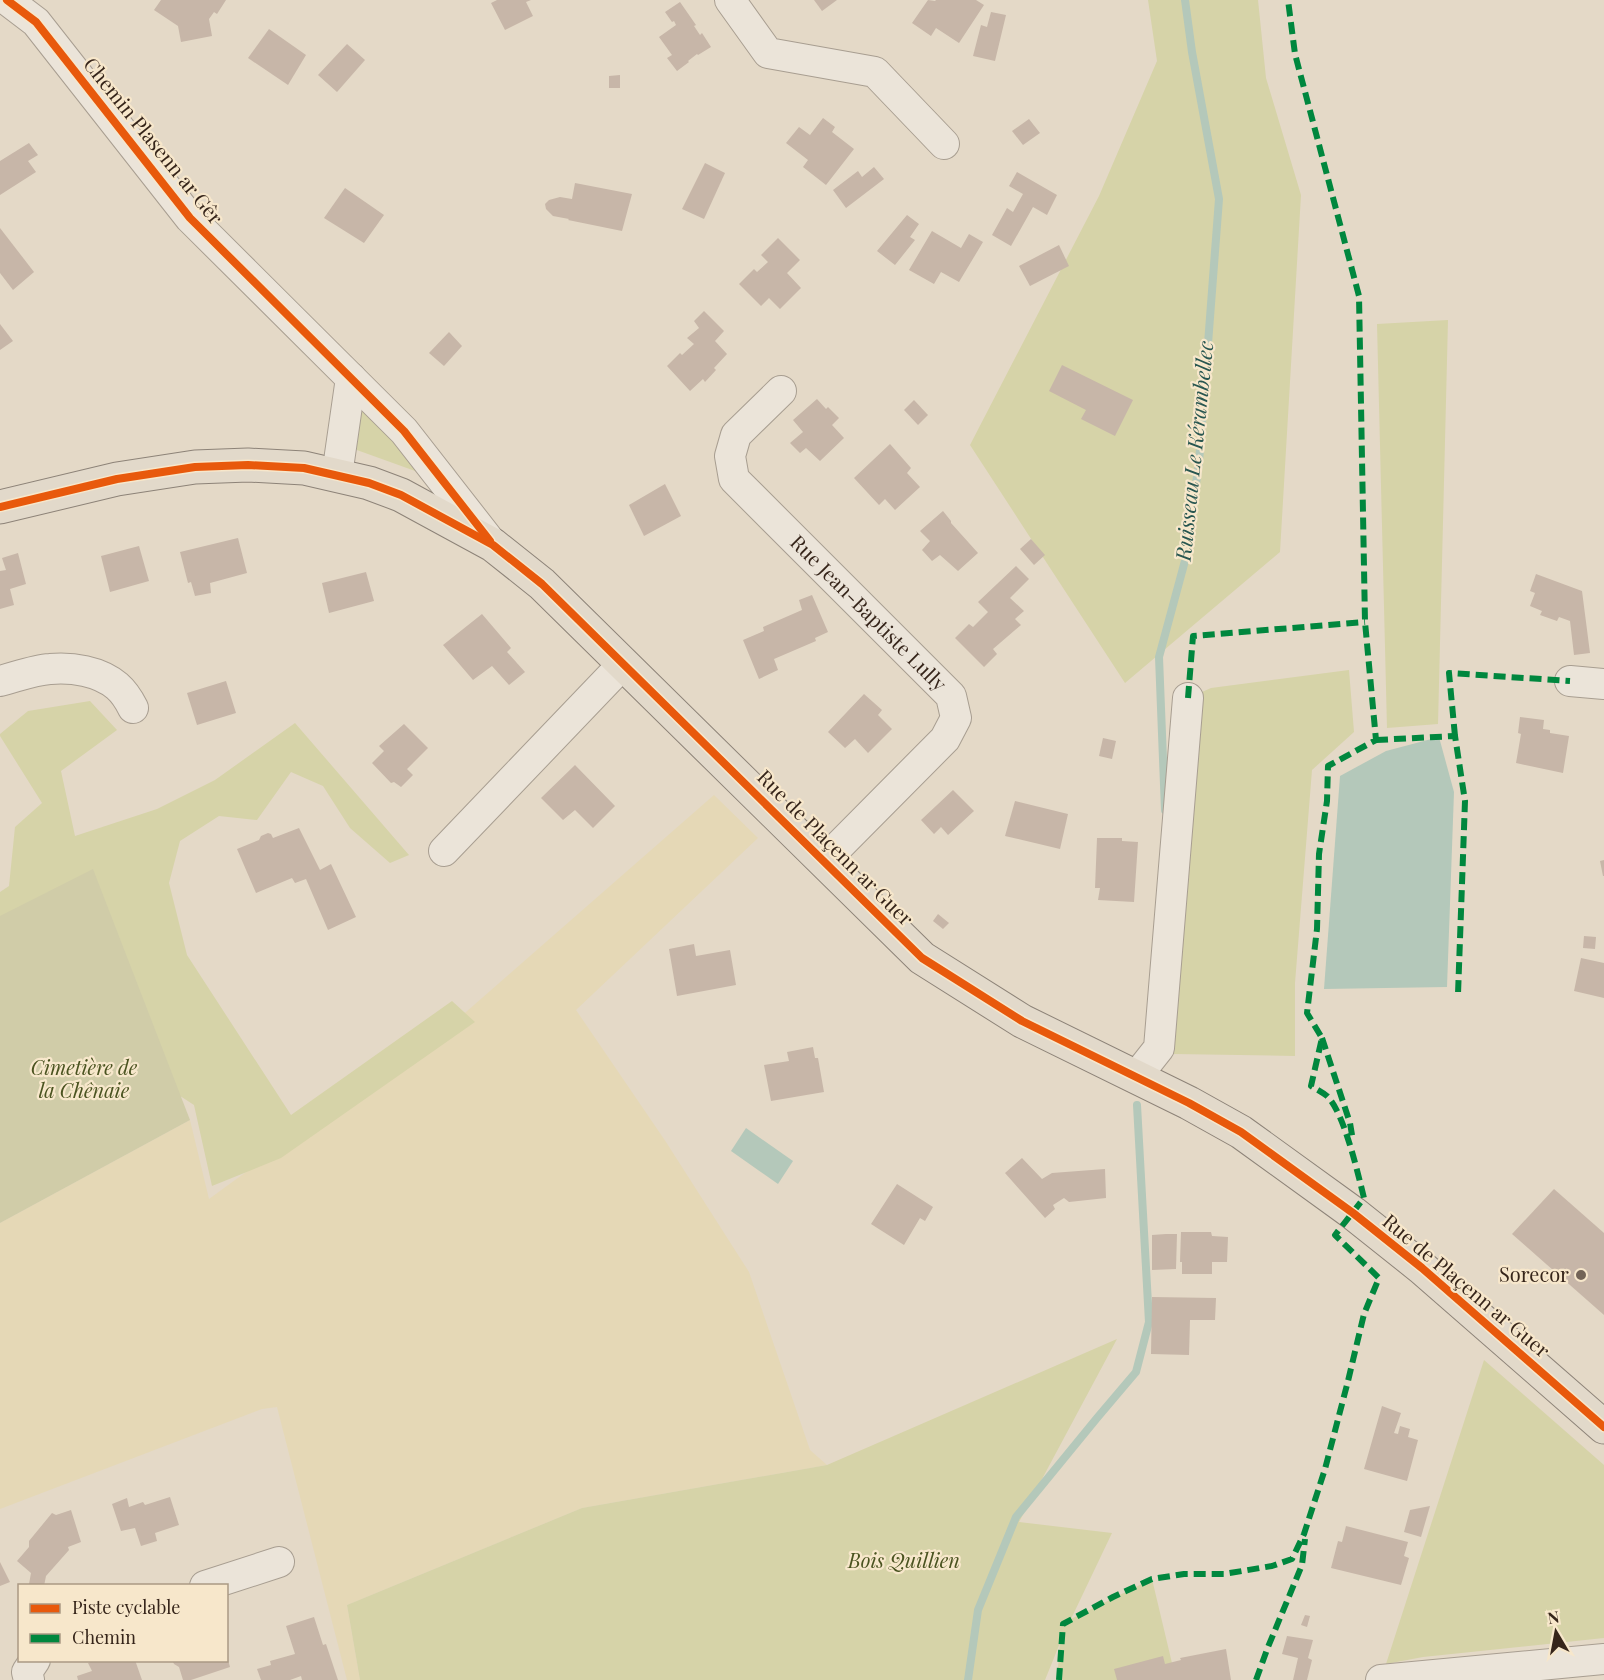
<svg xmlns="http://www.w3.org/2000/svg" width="1604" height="1680" font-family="'Playfair Display',serif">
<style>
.farmland{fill:#e5d8b6}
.green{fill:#d6d3a8}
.cemetery{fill:#d0cca8}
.water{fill:#b4c8ba}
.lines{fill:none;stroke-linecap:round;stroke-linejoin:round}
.stream{stroke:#b4c8ba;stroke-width:8}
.building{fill:#c7b6a8}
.minor-casing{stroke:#a89e91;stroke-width:32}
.major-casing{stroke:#8d8378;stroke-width:35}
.minor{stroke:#ebe4d9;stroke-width:30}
.major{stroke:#e2d9ca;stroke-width:33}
.quiet{stroke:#00873e;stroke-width:6;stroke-dasharray:12 6;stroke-linecap:butt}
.cycleway-casing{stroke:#f7e7cb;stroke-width:11}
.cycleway{stroke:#e8590c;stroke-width:8}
.poi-dot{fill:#736457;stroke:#f7e7cb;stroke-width:2}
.labels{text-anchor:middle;stroke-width:4.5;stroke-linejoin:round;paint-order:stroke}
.street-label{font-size:20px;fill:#36251a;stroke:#f7e7cb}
.park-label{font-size:20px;font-style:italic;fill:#4a5320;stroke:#f7e7cb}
.poi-label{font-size:20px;fill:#36251a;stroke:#f7e7cb;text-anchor:end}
.water-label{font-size:21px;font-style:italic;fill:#285650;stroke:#f7e7cb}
</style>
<rect width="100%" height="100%" fill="#e4d9c7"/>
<!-- farmland -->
<polygon class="farmland" points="714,795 758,838 576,1010 666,1142 749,1272 810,1450 827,1465 582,1508 347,1605 360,1680 347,1680 277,1407 262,1409 0,1509 0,1223 190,1120 209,1199 466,1012"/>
<!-- green -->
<g class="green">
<polygon points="1148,0 1258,0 1266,78 1301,195 1280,552 1125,683 970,445 1099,196 1157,61"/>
<polygon points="1448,320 1438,724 1387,728 1377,324"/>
<polygon points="359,400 429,476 354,449"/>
<polygon points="1349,670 1354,732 1312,770 1295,983 1295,1056 1173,1054 1187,833 1202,692 1211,688"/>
<polygon points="90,701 117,730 61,771 75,836 157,809 215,780 295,723 409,855 390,863 350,828 323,786 291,772 257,820 219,816 180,841 169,883 187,955 291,1115 452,1001 475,1022 281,1158 212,1186 194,1105 154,1079 0,932 0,892 9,886 15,827 42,803 0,736 0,734 28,711"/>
<polygon points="1117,1339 1019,1522 1112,1533 1071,1619 1152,1579 1176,1680 1057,1680 1060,1643 1045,1680 360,1680 347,1605 582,1508 827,1465"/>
<polygon points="1484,1360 1604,1465 1604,1638 1423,1657 1386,1664"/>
</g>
<!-- cemetery -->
<polygon class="cemetery" points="93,869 190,1120 0,1223 0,916"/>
<!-- water -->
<g class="water">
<polygon points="1439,737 1454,792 1447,987 1324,989 1340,776 1386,751"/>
<polygon points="746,1128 793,1161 778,1184 731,1151"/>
</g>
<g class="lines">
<!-- stream -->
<g class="stream">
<polyline points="1165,810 1159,657 1186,557 1199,462 1219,199 1192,52 1185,0"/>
<polyline points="968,1680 978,1610 1016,1517 1097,1418 1136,1372 1149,1322 1137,1105"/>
</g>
</g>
<!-- building -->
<g class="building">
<polygon points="161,0 226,0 217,14 214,12 209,19 212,36 181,42 178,26 154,10"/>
<polygon points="497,0 531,0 526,2 533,16 505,30 491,3"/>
<polygon points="814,0 837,0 822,11"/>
<polygon points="928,0 935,1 936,0 976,0 984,5 959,43 936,28 931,36 912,23"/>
<polygon points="680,2 696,25 694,26 700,35 702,33 711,47 698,55 697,54 688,61 689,62 677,71 667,58 672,55 659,37 676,25 674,21 672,22 665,12"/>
<polygon points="991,12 1006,15 995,61 973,56 981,25 987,27"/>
<polygon points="269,29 306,55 288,85 248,58"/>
<polygon points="347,44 365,60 337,92 318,75"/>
<polygon points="620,75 620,88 609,88 609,76"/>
<polygon points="823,118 835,127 832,132 854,149 826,185 803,167 808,160 786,143 799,127 810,135"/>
<polygon points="1029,119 1040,133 1023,145 1012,131"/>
<polygon points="29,143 38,155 28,161 36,172 0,195 0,161"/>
<polygon points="705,163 725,173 704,219 682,209"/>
<polygon points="874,167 884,179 846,208 833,190 858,171 862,177"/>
<polygon points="1017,172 1057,195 1047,215 1033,207 1011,246 992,235 1007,208 1013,212 1023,194 1009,186"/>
<polygon points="575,183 632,194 622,231 568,220 569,219 553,216 546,209 545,204 549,200 560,197 572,199"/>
<polygon points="345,188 384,215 364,243 324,218"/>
<polygon points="907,215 919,224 910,237 915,240 895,265 877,251"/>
<polygon points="0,228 34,272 13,290 0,273"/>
<polygon points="932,231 961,248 969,234 983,242 959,282 941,272 934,284 909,270"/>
<polygon points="778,238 800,260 787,273 801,288 780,309 769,298 761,306 739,284 754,269 757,272 768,262 761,255"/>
<polygon points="1059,245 1069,266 1030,286 1019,266"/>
<polygon points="704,311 724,331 715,341 727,354 714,368 716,370 705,382 703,379 690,391 667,366 680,353 682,355 694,344 687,338 699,328 694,321"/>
<polygon points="0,324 13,341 0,350"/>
<polygon points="449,332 462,346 444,366 429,353"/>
<polygon points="1062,365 1133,400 1115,436 1081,419 1086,410 1049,391"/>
<polygon points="817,399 826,409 828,407 839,418 832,425 844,438 820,461 806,448 800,453 790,443 803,432 793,420"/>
<polygon points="914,400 928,415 918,425 904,410"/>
<polygon points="890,444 911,468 907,473 920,487 895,510 885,499 879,505 854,478"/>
<polygon points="665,484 681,516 644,536 629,505"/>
<polygon points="943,511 951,521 951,523 978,553 958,571 940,555 932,561 922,550 930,541 920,531"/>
<polygon points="238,538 247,573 210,583 211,593 195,596 191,582 188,583 180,552"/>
<polygon points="1031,539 1045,555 1034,565 1020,549"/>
<polygon points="139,546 149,581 110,592 101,556"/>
<polygon points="18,553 26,584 10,589 14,605 0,609 0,571 6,570 2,558"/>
<polygon points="1016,566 1029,579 1010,598 1024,611 1015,619 1021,625 993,649 997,654 984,667 955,638 969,624 973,627 988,612 978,602"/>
<polygon points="366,572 374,601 329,613 322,583"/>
<polygon points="1536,574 1582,591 1590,653 1574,655 1570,621 1559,617 1557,621 1540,615 1542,611 1530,606 1535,593 1530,591"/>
<polygon points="812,595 828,632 815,638 816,641 774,659 778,670 759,679 743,640 764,631 763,627 802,610 799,600"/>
<polygon points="482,614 511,648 507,652 525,672 509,685 492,666 473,680 443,645"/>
<polygon points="226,681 236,713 197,725 187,693"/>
<polygon points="864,694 882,710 878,715 892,729 868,753 855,739 845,748 828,732"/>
<polygon points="1520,717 1544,720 1543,729 1550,730 1550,733 1569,736 1563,773 1516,763 1521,734 1518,733"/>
<polygon points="404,724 428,748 407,769 413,775 401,787 394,782 391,783 372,763 384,751 379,746"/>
<polygon points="1103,738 1116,741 1112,759 1099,756"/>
<polygon points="575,765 615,806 593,828 575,810 563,820 541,798"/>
<polygon points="953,790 974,811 948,835 941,827 934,834 921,820"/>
<polygon points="1015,801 1068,814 1060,849 1005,836"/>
<polygon points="299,828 320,870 331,864 356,917 328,930 306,879 295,883 292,878 256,893 237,849 259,840 261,836 268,833 271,834 273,838"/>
<polygon points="1097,838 1122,838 1122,841 1138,842 1134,902 1098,900 1100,888 1095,888"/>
<polygon points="1604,860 1604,876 1603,876 1600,861"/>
<polygon points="938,914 949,923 943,929 933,921"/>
<polygon points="1584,936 1596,937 1595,949 1583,948"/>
<polygon points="694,944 696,956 730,950 736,985 677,996 669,949"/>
<polygon points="1581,958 1604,963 1604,998 1574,991"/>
<polygon points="813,1047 815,1058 818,1058 824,1092 771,1101 764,1065 789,1061 787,1052"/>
<polygon points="1022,1158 1042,1179 1052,1173 1105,1169 1106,1198 1069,1202 1064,1198 1053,1205 1055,1209 1045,1218 1005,1173"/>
<polygon points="897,1184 933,1207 925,1221 920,1218 904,1245 871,1224"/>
<polygon points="1554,1189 1604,1233 1604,1315 1512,1234"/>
<polygon points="1181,1232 1211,1232 1212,1236 1228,1237 1227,1262 1212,1262 1212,1274 1182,1274 1182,1262 1180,1262"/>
<polygon points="1166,1234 1177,1234 1176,1269 1152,1270 1152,1235"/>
<polygon points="1152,1297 1216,1298 1215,1320 1190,1320 1189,1355 1151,1354"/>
<polygon points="1382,1406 1401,1413 1394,1433 1398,1434 1400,1426 1410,1429 1408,1437 1418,1440 1407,1481 1364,1469"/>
<polygon points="170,1497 179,1525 155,1533 157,1541 141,1546 135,1528 121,1531 112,1504 127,1498 129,1507 143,1502 145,1505"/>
<polygon points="1430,1506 1421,1537 1404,1532 1410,1510"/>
<polygon points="71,1510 81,1542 68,1547 69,1550 46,1576 44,1586 32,1586 29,1584 31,1573 17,1561 29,1547 29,1541 52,1513 56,1515"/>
<polygon points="1346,1526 1408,1542 1404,1556 1409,1558 1401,1585 1331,1568 1338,1541 1342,1542"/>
<polygon points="0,1562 10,1582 0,1586"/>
<polygon points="1305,1615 1310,1616 1307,1627 1301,1625"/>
<polygon points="314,1617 323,1645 326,1644 338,1680 302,1680 301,1676 290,1680 261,1680 257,1669 271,1665 270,1661 295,1654 286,1626"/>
<polygon points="1287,1636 1313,1640 1308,1658 1312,1660 1307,1680 1293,1680 1298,1658 1282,1654"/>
<polygon points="1226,1649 1231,1680 1117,1680 1114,1669 1163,1656 1165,1664 1181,1660 1180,1658"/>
<polygon points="95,1660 135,1660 142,1680 78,1680 77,1676 92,1671 88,1663"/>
<polygon points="172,1660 228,1660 230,1667 191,1680 183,1680 179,1667 174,1664"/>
</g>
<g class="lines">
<defs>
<g id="minor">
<polyline points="7,0 36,22 190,218 404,431 493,545"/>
<polyline points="730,0 768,53 875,72 944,144"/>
<path id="s1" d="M781,391L736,435L730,456L734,479L951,696L956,718L945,739L824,861"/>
<polyline points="337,475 351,378"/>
<path d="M0,681C16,677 34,670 50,669C72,667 99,671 117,686C124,692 129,700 133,708"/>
<polyline points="1570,681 1604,684"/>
<polyline points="444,851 623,664"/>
<polyline points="1136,1077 1159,1048 1188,698"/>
<polyline points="205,1586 279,1562"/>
<polyline points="29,1680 27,1672 35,1660"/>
<polyline points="1381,1680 1604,1659"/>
</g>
<polyline id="major" points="0,507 117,479 195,467 248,465 304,468 369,483 401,495 493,545 542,584 922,958 1022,1021 1189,1103 1241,1132 1353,1213 1422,1268 1604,1427"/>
</defs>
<!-- minor casing -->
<use href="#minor" class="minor-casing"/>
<!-- major casing -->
<use href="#major" class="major-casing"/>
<!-- minor -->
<use href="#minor" class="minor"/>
<!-- major -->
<use href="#major" class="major"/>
<!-- quiet -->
<g class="quiet">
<polyline points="1188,698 1193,636 1365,622"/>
<polyline points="1455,736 1449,673 1570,681"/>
<polyline points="1376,740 1455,736 1465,801 1458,994"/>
<polyline points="1322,1038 1350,1123 1353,1141"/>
<path d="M1059,1680L1063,1624L1113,1597L1152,1579L1184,1574H1224L1272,1566L1292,1559L1304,1534L1325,1469L1348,1381L1364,1314L1379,1278L1335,1235L1364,1198C1358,1174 1344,1112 1327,1096C1322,1092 1316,1089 1311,1086L1322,1038L1307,1013L1317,929L1319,854L1327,801L1328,766L1376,740L1365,622L1359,296L1295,54L1288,0"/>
<polyline points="1256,1680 1268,1647 1302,1565 1305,1539"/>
</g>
<defs>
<g id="cycleway">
<polyline points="7,0 36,22 190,218 404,431 490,541"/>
<polyline points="0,507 117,479 195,467 248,465 304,468 369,483 401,495 493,545 542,584 922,958 1022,1021 1189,1103 1241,1132 1353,1213 1422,1268 1604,1427"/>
</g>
</defs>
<!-- cycleway casing -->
<use href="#cycleway" class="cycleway-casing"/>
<!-- cycleway -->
<use href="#cycleway" class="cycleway"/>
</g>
<!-- markers -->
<circle class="poi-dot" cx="1581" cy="1275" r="6"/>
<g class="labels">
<!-- street labels -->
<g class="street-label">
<text transform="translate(153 141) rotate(51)" y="7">Chemin Plasenn ar Gêr</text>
<text dy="7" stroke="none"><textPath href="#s1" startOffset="298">Rue Jean-Baptiste Lully</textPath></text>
<text transform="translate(835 848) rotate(45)" y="7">Rue de Plaçenn ar Guer</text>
<text transform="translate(1466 1286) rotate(40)" y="7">Rue de Plaçenn ar Guer</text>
</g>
<!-- park labels -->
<g class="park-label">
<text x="84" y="1075">Cimetière de<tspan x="84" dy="23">la Chênaie</tspan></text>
<text x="904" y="1568">Bois Quillien</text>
</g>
<!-- poi labels -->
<g class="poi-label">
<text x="1569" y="1282">Sorecor</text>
</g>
<!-- water labels -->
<g class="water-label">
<text transform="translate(1195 451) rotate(-84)" y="7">Ruisseau Le Kérambellec</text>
</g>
</g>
<!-- legend -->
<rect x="18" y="1584" width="210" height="78" fill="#f7e7cb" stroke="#aa9984" stroke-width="1.5"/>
<rect x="30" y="1604" width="30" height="9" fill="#e8590c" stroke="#aa9984" stroke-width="1.5"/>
<text x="72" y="1614" font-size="18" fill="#36251a">Piste cyclable</text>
<rect x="30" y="1634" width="30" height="9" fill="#00873e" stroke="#aa9984" stroke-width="1.5"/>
<text x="72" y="1644" font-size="18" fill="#36251a">Chemin</text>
<!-- north arrow -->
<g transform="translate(1556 1632) rotate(350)" stroke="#f7e7cb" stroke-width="4.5" paint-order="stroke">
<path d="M0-4.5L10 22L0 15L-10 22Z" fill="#36251a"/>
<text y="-9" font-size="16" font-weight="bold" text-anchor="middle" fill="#36251a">N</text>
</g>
</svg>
